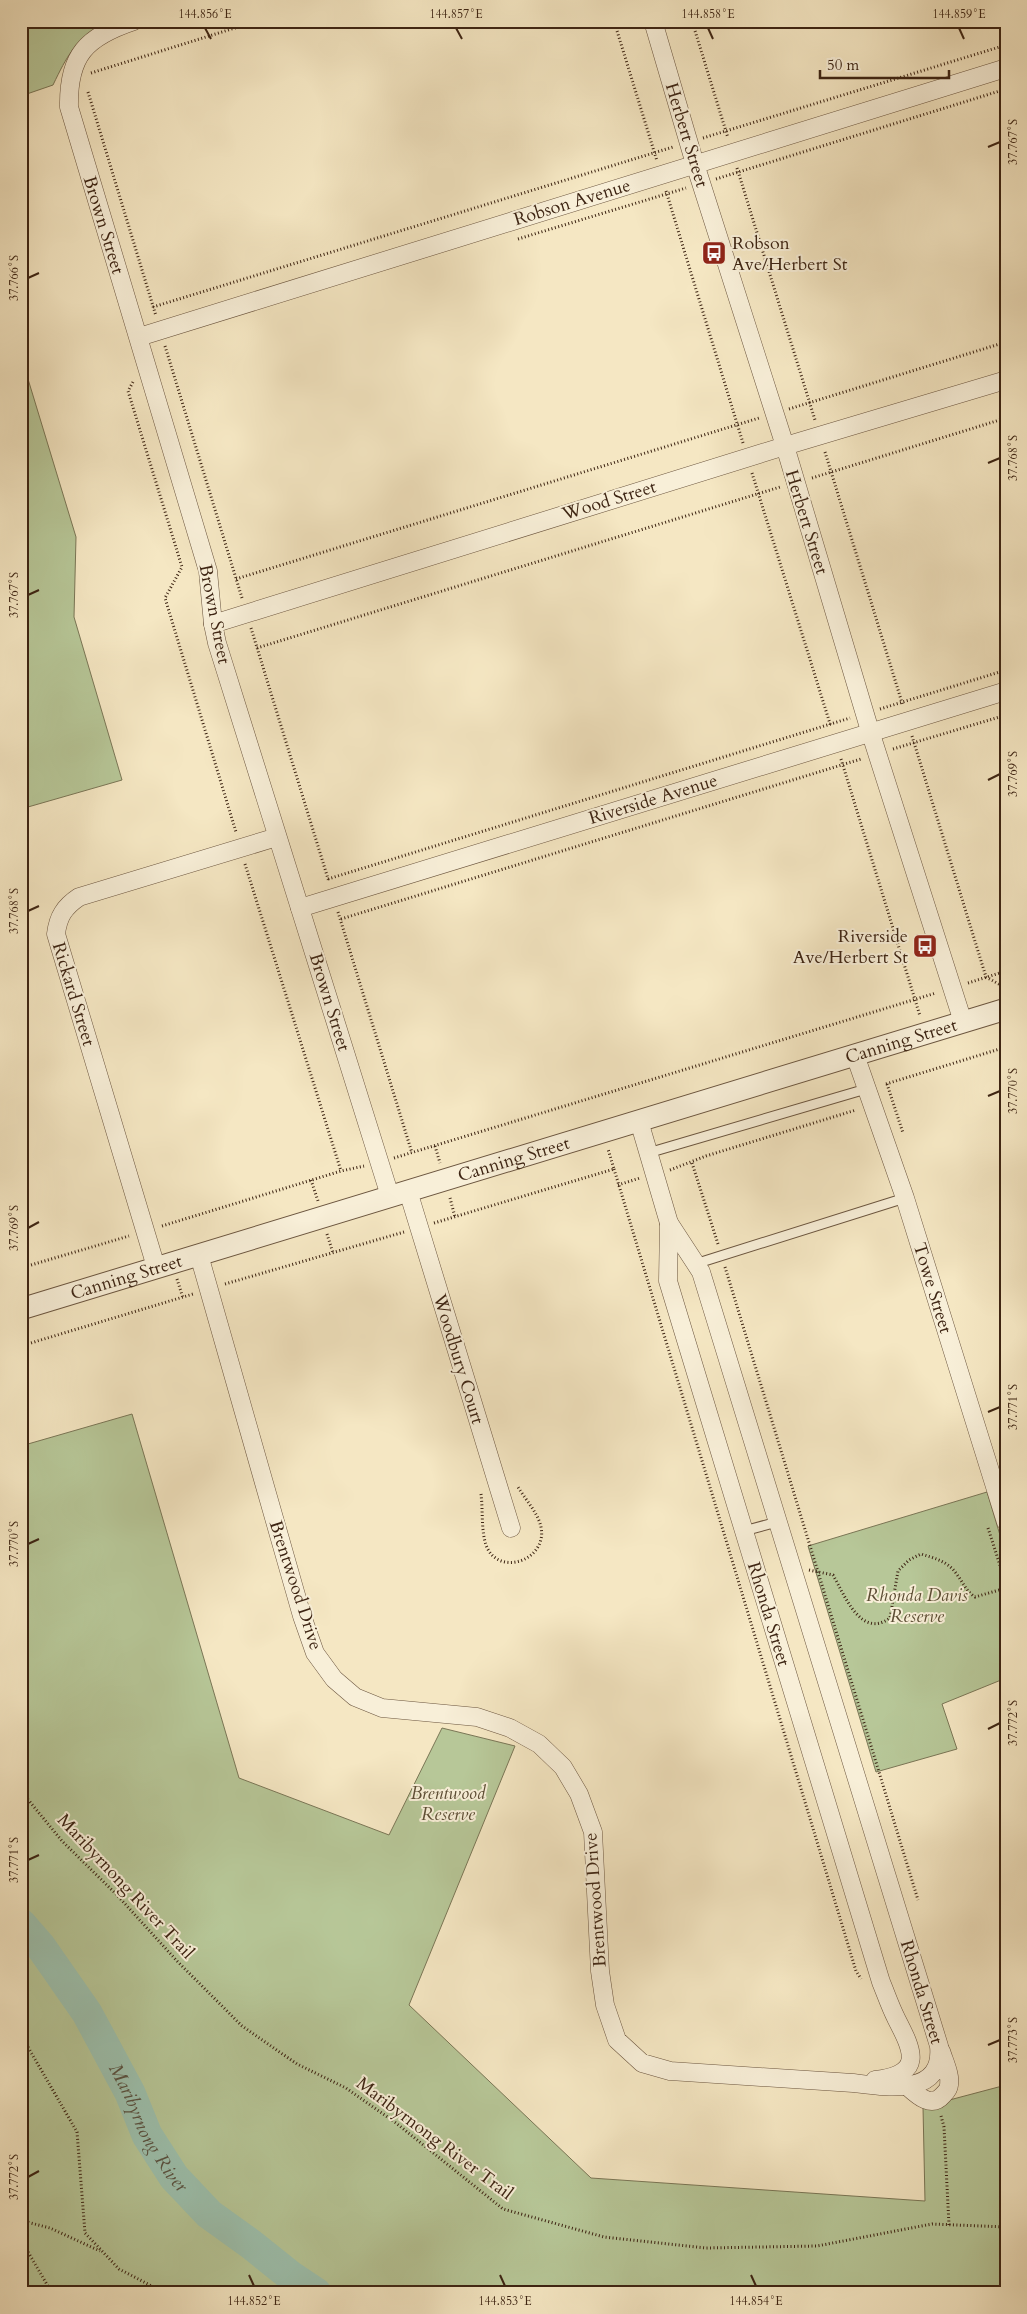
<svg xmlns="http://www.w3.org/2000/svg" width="1027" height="2314" font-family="Cardo,serif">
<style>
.green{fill:#b7c798;stroke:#7a7656}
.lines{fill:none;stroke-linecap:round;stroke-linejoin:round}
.river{stroke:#9dc1ae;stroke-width:31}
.service-casing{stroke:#6b553f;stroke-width:11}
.minor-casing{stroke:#6b553f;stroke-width:19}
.tertiary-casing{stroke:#6b553f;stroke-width:23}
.path{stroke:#3d2413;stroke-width:3;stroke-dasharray:1 2.5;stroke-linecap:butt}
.service{stroke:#f8efd8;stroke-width:9}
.minor{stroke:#f8efd8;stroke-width:18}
.tertiary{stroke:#f8efd8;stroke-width:21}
.ticks{fill:none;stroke:#3d2413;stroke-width:2}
.labels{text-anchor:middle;stroke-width:4;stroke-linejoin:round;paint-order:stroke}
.street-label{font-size:18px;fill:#3d2413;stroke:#f8efd8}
.poi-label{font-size:18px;fill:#3d2413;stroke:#f8efd8;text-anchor:start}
.park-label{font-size:18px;font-style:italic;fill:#5c4d34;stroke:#f8efd8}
.water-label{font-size:19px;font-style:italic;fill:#5a5342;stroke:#f8efd8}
.neatline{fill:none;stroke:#3d2413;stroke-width:2}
.ticks-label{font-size:12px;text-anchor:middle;fill:#3d2413}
</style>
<rect width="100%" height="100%" fill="#f5e7c3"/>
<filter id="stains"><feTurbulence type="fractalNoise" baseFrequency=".004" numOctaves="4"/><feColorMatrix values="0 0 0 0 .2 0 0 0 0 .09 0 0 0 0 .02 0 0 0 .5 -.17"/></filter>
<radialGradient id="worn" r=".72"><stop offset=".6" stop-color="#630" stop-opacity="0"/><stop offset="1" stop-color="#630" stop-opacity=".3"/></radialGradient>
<!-- green -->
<g class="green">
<path d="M21,21H103L104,24C75,40 67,56 53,85L21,96Z"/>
<polygon points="21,356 76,537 74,617 122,780 21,809"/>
<polygon points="132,1414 239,1778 389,1835 442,1728 515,1746 409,2005 591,2178 925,2201 923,2107 1006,2085 1006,2293 21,2293 21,1446"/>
<polygon points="987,1492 1006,1555 1006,1678 942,1704 957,1749 876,1772 808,1546"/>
</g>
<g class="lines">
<!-- river -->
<path class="river" id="s1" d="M21,1924L41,1947L87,2013L130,2093L147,2135L174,2177L209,2214L252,2245L292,2277L316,2293"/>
<defs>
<g id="service">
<polyline points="648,1153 866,1089"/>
<polyline points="695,1264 905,1198"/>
<polyline points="744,1531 777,1522"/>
</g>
<g id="minor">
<path d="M134,21C86,37 68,55 69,107L208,571L213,624L217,643L390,1196"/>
<polyline points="653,21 695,164 785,446 870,731 963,1022"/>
<polyline points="139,337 1006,68"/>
<polyline points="213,624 785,446 1006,380"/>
<polyline points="300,908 1006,691"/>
<polyline points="855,1055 905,1198 1006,1522"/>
<polyline points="408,1191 511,1528"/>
<path d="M669,1223L668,1281L881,1982C886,1994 890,2006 896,2018C913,2051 925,2074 875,2080"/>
<path d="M199,1255L302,1616L315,1653L334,1679L355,1697L382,1708L477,1717L510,1728L539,1744L563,1767L579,1794L593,1832L600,1971L605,2005L617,2040L642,2063L670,2071L853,2083C886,2087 944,2097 939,2046L701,1272L669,1223L639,1121"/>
<path d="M156,1267L56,934C58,917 64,907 79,897L277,837"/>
<path d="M907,2086C917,2095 931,2109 943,2095C945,2093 949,2089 949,2085C951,2075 944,2061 941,2051"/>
</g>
<g id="tertiary">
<path id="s2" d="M21,1309L1006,1009"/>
</g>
</defs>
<!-- service casing -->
<use href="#service" class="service-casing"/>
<!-- minor casing -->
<use href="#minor" class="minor-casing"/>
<!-- tertiary casing -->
<use href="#tertiary" class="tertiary-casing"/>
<!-- path -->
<g class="path">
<polyline points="614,21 657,161"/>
<polyline points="692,21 728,138"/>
<polyline points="91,73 257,21"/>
<polyline points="88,92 156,316"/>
<polyline points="703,138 1006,45"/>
<polyline points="737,168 815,420"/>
<polyline points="716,179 1006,89"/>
<polyline points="666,191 743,443"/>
<polyline points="518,239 686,188"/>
<polyline points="153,307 673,147"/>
<polyline points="165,346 242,598"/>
<polyline points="133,382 128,391 182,567 165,598 236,832"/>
<polyline points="789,409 1006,342"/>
<polyline points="825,452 903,706"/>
<polyline points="752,473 831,727"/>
<polyline points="812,478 1006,418"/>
<polyline points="236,579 759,418"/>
<polyline points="251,628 329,882"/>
<polyline points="257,648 780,487"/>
<polyline points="880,709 1006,670"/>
<polyline points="912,736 986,977 1006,988"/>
<polyline points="893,749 1006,715"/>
<polyline points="841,759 920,1016"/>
<polyline points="245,864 341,1171"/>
<polyline points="328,879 850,718"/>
<polyline points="338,912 412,1153"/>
<polyline points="341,919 861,759"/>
<polyline points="968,983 1006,971"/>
<polyline points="886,1084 1006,1047"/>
<polyline points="887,1084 903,1133"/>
<polyline points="435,1146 440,1163"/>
<polyline points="394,1158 936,993"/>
<polyline points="692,1163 718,1244"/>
<polyline points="614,1169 856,1971 861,1979"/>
<polyline points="670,1170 706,1156 856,1110"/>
<polyline points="311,1180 318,1201"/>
<polyline points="618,1185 640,1178"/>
<polyline points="450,1198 455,1217"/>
<polyline points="434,1223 614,1169 608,1149"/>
<polyline points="162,1226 341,1171 364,1166"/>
<polyline points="327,1234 333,1253"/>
<polyline points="725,1267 918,1900"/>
<polyline points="21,1268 129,1236"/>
<polyline points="177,1279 183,1298"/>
<polyline points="225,1284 404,1232"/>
<polyline points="21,1346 193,1294"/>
<path d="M481,1494C483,1510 481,1530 486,1545C498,1578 548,1560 541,1527C538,1513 525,1499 518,1487"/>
<polyline points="988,1528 1006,1584"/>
<path d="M809,1570L833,1575C845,1596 861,1639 890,1618L898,1571L909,1560L921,1554C934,1558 947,1561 956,1573C962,1581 966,1591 975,1597L1006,1588"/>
<polyline points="1001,1590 1006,1606"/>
<polyline points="21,1791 62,1841 116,1894 177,1961 242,2026 297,2064 346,2088 396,2123 503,2209 604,2237 706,2248 817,2246 932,2224 1006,2227"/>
<polyline points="21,2035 77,2132 85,2233 119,2269 165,2293"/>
<polyline points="941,2116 944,2127 949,2225"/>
<polyline points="21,2229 27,2222 50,2228 100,2251"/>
<polyline points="21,2240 52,2293"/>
</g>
<!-- service -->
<use href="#service" class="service"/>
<!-- minor -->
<use href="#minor" class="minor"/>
<!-- tertiary -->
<use href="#tertiary" class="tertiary"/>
</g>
<!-- ticks -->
<path class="ticks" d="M205,28L211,39M456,28L462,39M708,28L713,39M959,28L964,39M988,147L1000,142M28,278L39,273M988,463L1000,458M28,595L39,590M988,780L1000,774M28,911L39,906M988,1096L1000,1091M28,1228L39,1222M988,1412L1000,1407M28,1544L39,1539M988,1729L1000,1723M28,1860L39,1855M988,2045L1000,2040M28,2177L39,2171M249,2275L254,2286M500,2275L505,2286M751,2275L756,2286"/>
<!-- icons -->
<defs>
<symbol id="bus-square" viewBox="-11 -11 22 22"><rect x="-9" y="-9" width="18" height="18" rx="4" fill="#8f2418" stroke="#f8efd8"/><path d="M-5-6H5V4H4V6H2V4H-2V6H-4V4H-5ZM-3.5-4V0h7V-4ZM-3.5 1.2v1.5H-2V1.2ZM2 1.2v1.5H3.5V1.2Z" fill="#fff"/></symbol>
</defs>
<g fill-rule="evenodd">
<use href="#bus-square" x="700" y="239" width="28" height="28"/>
<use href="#bus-square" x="911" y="932" width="28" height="28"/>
</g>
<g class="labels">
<!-- street labels -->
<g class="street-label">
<text transform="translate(687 135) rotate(73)" y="6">Herbert Street</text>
<text transform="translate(572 202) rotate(-17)" y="6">Robson Avenue</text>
<text transform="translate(104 225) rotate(73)" y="6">Brown Street</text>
<text transform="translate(609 500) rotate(-17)" y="6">Wood Street</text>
<text transform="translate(807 522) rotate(73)" y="6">Herbert Street</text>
<text transform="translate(215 614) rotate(79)" y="6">Brown Street</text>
<text transform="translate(653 799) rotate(-17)" y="6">Riverside Avenue</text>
<text transform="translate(74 994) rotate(73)" y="6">Rickard Street</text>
<text transform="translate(330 1002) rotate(73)" y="6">Brown Street</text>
<text dy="6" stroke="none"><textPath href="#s2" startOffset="920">Canning Street</textPath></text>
<text dy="6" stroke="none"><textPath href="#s2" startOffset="515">Canning Street</textPath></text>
<text dy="6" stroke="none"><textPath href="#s2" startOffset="110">Canning Street</textPath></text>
<text transform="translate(933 1288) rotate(73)" y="6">Towe Street</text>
<text transform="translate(459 1359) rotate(73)" y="6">Woodbury Court</text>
<text transform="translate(296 1585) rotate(72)" y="6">Brentwood Drive</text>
<text transform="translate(769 1614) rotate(73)" y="6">Rhonda Street</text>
<text transform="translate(126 1886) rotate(47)" y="6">Maribyrnong River Trail</text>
<text transform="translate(595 1900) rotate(-94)" y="6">Brentwood Drive</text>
<text transform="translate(922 1992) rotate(73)" y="6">Rhonda Street</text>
<text transform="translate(435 2138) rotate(37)" y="6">Maribyrnong River Trail</text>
</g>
<!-- poi labels -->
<g class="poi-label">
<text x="732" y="249">Robson<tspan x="732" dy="21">Ave/Herbert St</tspan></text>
<text x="908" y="942" text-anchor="end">Riverside<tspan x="908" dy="21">Ave/Herbert St</tspan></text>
</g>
<!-- park labels -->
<g class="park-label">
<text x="917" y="1601">Rhonda Davis<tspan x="917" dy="21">Reserve</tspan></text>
<text x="448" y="1799">Brentwood<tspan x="448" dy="21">Reserve</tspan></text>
</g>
<!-- water labels -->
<g class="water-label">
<text dy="7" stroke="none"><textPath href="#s1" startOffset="241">Maribyrnong River</textPath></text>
</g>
</g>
<!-- margin -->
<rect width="1027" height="2314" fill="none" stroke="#f5e7c3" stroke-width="55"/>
<!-- scale -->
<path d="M820 70v8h129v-8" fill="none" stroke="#3d2413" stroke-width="2.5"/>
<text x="827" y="70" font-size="15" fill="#3d2413" stroke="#f8efd8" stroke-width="4" paint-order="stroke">50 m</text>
<rect x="28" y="28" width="972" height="2258" class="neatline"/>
<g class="ticks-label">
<text x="205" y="18">144.856°E</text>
<text x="456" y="18">144.857°E</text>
<text x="708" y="18">144.858°E</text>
<text x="959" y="18">144.859°E</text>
<text transform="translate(1013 142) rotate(-90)" y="4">37.767°S</text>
<text transform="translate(14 278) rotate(-90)" y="4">37.766°S</text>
<text transform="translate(1013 458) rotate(-90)" y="4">37.768°S</text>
<text transform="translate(14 595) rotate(-90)" y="4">37.767°S</text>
<text transform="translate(1013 774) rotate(-90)" y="4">37.769°S</text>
<text transform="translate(14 911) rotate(-90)" y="4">37.768°S</text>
<text transform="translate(1013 1091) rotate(-90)" y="4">37.770°S</text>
<text transform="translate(14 1228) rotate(-90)" y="4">37.769°S</text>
<text transform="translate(1013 1407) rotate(-90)" y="4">37.771°S</text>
<text transform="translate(14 1544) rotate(-90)" y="4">37.770°S</text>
<text transform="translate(1013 1723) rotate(-90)" y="4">37.772°S</text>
<text transform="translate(14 1860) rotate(-90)" y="4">37.771°S</text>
<text transform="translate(1013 2040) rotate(-90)" y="4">37.773°S</text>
<text transform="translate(14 2177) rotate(-90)" y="4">37.772°S</text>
<text x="254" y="2305">144.852°E</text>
<text x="505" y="2305">144.853°E</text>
<text x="756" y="2305">144.854°E</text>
</g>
<rect width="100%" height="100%" filter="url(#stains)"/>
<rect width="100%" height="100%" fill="url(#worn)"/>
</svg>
